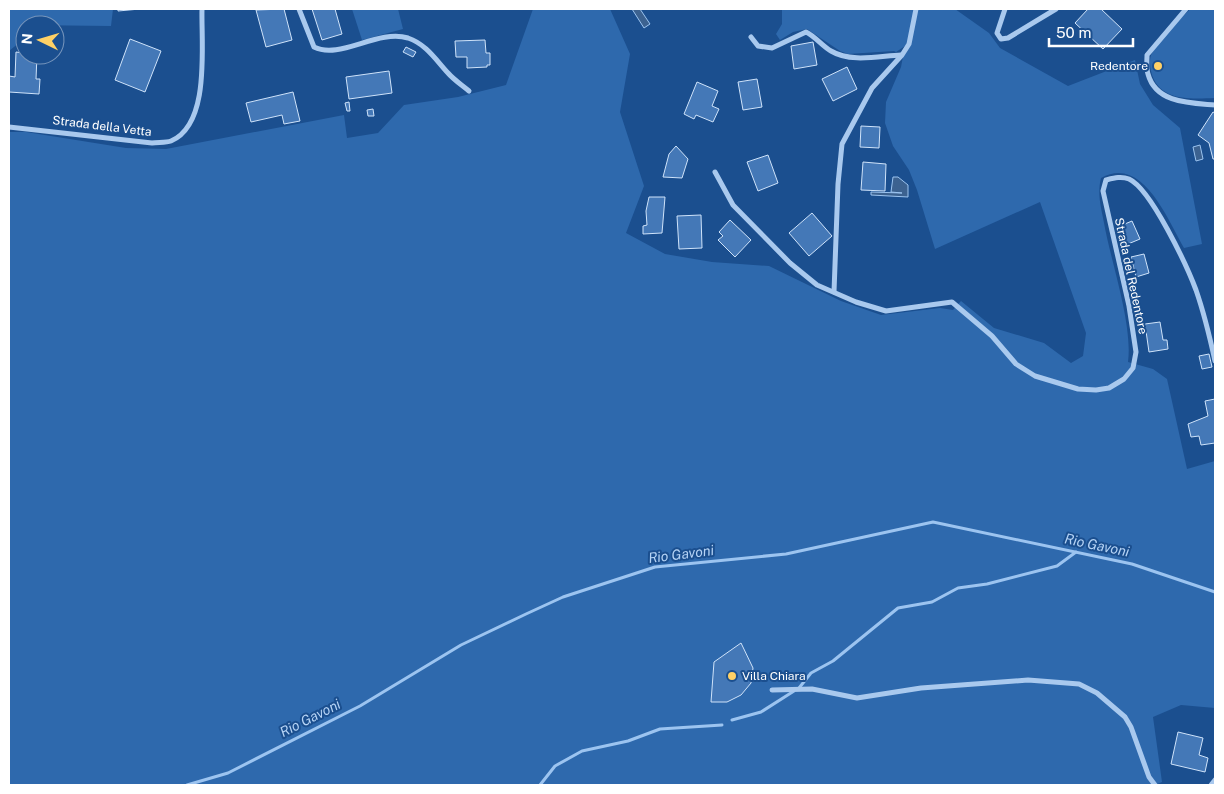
<svg xmlns="http://www.w3.org/2000/svg" width="1224" height="794" font-family="'Public Sans',sans-serif">
<style>
.green{fill:#2e69ad}
.water{fill:#3c6290;stroke:#9cc4f0}
.lines{fill:none;stroke-linecap:round;stroke-linejoin:round}
.stream{stroke:#9cc4f0;stroke-width:3}
.building{fill:#4478b7;stroke:#cfe3fa}
.street{stroke:#a9c9ee;stroke-width:5}
.poi-dot{fill:#ffd166;stroke:#1b4f8f;stroke-width:2}
.labels{text-anchor:middle;stroke-width:4;stroke-linejoin:round;paint-order:stroke}
.poi-label{font-size:12px;fill:#fff;stroke:#1b4f8f;text-anchor:end}
.street-label{font-size:12px;fill:#fff;stroke:#1b4f8f}
.water-label{font-size:14px;font-style:italic;fill:#b5d3f5;stroke:#1b4f8f}
</style>
<rect width="100%" height="100%" fill="#1b4f8f"/>
<!-- green -->
<g class="green">
<polygon points="9,9 113,9 111,26 25,25 25,38 9,51"/>
<polygon points="352,9 398,9 403,29 362,40"/>
<path d="M533,9H610L630,54L620,112L644,186L626,233L665,254L712,262L769,266L841,301L881,315L940,308L953,310L961,301L994,328L1044,343L1071,363L1083,356L1086,333L1040,202L935,249L917,190L909,170L893,146L885,123L886,102L901,67L905,46L896,52L894,51L848,54L840,51L807,29L793,32L780,40L776,34L782,24V9H955L989,33L1000,48L1068,86L1135,60L1140,84L1153,105L1180,128L1202,244L1184,248C1167,219 1143,155 1101,178C1097,194 1101,207 1104,223C1111,262 1133,325 1128,362L1153,369L1167,379L1187,469L1215,461V708L1181,705L1153,717L1162,782L1155,785H9V132H26L126,148L166,149L344,115L347,138L378,133L404,105L458,97L506,85Z"/>
<path d="M1190,9H1215V98C1191,99 1158,102 1151,71C1150,66 1149,58 1152,53C1161,36 1178,22 1190,9Z"/>
</g>
<!-- water -->
<g class="water">
<polygon points="632,9 640,9 650,24 644,28"/>
<polygon points="1200,145 1203,159 1196,161 1193,147"/>
<polygon points="893,177 898,177 908,185 908,197 871,195 871,192 902,193 891,192"/>
</g>
<g class="lines">
<!-- stream -->
<g class="stream">
<polyline points="799,688 811,673 833,661 898,608 932,602 958,588 987,584 1057,566 1076,552"/>
<polyline points="732,720 761,712 794,691"/>
<polyline points="187,785 228,773 360,706 461,645 526,614 563,597 655,567 786,554 933,522 1132,564 1215,592"/>
<polyline points="540,785 555,766 582,751 628,741 660,729 722,725"/>
</g>
</g>
<!-- building -->
<g class="building">
<polygon points="118,9 140,9 118,11"/>
<polygon points="284,9 292,40 266,47 256,10"/>
<polygon points="312,9 335,9 342,34 322,40"/>
<polygon points="1088,9 1101,9 1122,29 1103,49 1075,23"/>
<polygon points="130,39 161,51 145,92 115,80"/>
<polygon points="485,40 486,53 490,53 490,65 487,65 487,67 467,68 467,57 456,57 455,41"/>
<polygon points="813,42 817,65 794,69 791,46"/>
<polygon points="406,47 416,52 413,57 403,52"/>
<polygon points="16,52 37,55 36,79 40,79 39,94 9,92 9,76 15,77"/>
<polygon points="847,67 857,89 833,101 822,79"/>
<polygon points="389,71 392,93 349,99 346,77"/>
<polygon points="757,79 762,107 743,110 738,82"/>
<polygon points="697,82 718,91 712,106 719,109 713,122 696,115 694,119 684,114"/>
<polygon points="293,92 300,121 284,124 282,115 251,122 246,103"/>
<polygon points="349,102 350,111 347,111 345,103"/>
<polygon points="373,109 374,116 368,116 367,110"/>
<polygon points="1213,112 1215,113 1215,159 1213,159 1209,143 1198,135"/>
<polygon points="861,126 880,127 879,148 860,147"/>
<polygon points="676,146 688,159 682,178 663,177 669,154"/>
<polygon points="768,155 778,183 758,191 747,162"/>
<polygon points="863,162 886,164 885,191 861,190"/>
<polygon points="649,197 665,197 662,233 643,234 643,226 647,225 646,211"/>
<polygon points="812,213 832,236 809,256 789,233"/>
<polygon points="701,215 702,248 679,249 677,216"/>
<polygon points="730,220 751,240 735,257 718,240 723,236 719,232"/>
<polygon points="1132,221 1140,239 1128,244 1120,226"/>
<polygon points="1144,254 1149,273 1136,277 1131,257"/>
<polygon points="1160,322 1163,340 1167,340 1168,349 1149,352 1145,324"/>
<polygon points="1209,354 1212,367 1202,369 1199,356"/>
<polygon points="1215,399 1215,443 1201,445 1199,436 1191,437 1188,424 1208,416 1205,401"/>
<polygon points="741,643 753,668 751,683 741,695 727,702 711,702 714,662"/>
<polygon points="1178,732 1203,738 1199,755 1208,758 1205,772 1171,764"/>
</g>
<g class="lines">
<!-- street -->
<g class="street">
<path d="M299,9L314,47C340,60 377,29 408,38C426,44 436,60 448,73C454,80 462,85 469,91"/>
<polyline points="1005,9 997,33 1001,39 1008,38 1056,9"/>
<path d="M1186,9L1147,55C1147,61 1146,68 1148,74C1156,104 1192,103 1215,105"/>
<path d="M751,37L758,46L772,48L806,32C816,37 822,46 831,51C851,63 879,56 901,55"/>
<path d="M9,127L152,143C157,142 166,143 171,141C211,124 201,44 202,9"/>
<path d="M715,172L733,205L790,263L817,285L856,302L886,311L952,302L992,336L1016,364L1035,376L1078,389L1096,390L1109,388L1124,379L1133,368L1136,352L1129,306L1103,191L1106,180C1114,178 1121,176 1129,179C1151,189 1187,266 1196,290C1204,313 1210,338 1215,361"/>
<polyline points="834,292 838,184 842,144 872,88 902,55 909,44 916,9"/>
<polyline points="772,690 812,689 857,698 921,688 1028,680 1079,684 1097,693 1125,717 1131,727 1149,777 1155,785"/>
<polyline points="1211,785 1215,780"/>
</g>
</g>
<!-- markers -->
<g class="poi-dot">
<circle cx="1158" cy="66" r="5"/>
<circle cx="732" cy="676" r="5"/>
</g>
<g class="labels">
<!-- poi labels -->
<g class="poi-label">
<text x="1148" y="70">Redentore</text>
<text x="742" y="680" text-anchor="start">Villa Chiara</text>
</g>
<!-- street labels -->
<g class="street-label">
<text transform="translate(102 126) rotate(7)" y="4">Strada della Vetta</text>
<text transform="translate(1131 276) rotate(78)" y="4">Strada del Redentore</text>
</g>
<!-- water labels -->
<g class="water-label">
<text transform="translate(1097 545) rotate(12)" y="5">Rio Gavoni</text>
<text transform="translate(681 554) rotate(-7)" y="5">Rio Gavoni</text>
<text transform="translate(310 718) rotate(-27)" y="5">Rio Gavoni</text>
</g>
</g>
<!-- border -->
<rect width="1224" height="794" fill="none" stroke="#ffffff" stroke-width="20"/>
<!-- north arrow -->
<g transform="translate(40 40) rotate(275)"><circle r="24" fill="#1b4f8f" stroke="#7695bc"/>
<path d="M0-4L9 19L0 12L-9 19Z" fill="#ffd166"/>
<text y="-8" font-size="14" font-weight="bold" text-anchor="middle" fill="#ffffff">N</text>
</g>
<!-- scale -->
<path d="M1049 38v8h84v-8" fill="none" stroke="#ffffff" stroke-width="2.5"/>
<text x="1056" y="38" font-size="15" fill="#ffffff" stroke="#1b4f8f" stroke-width="4" paint-order="stroke">50 m</text>
</svg>
